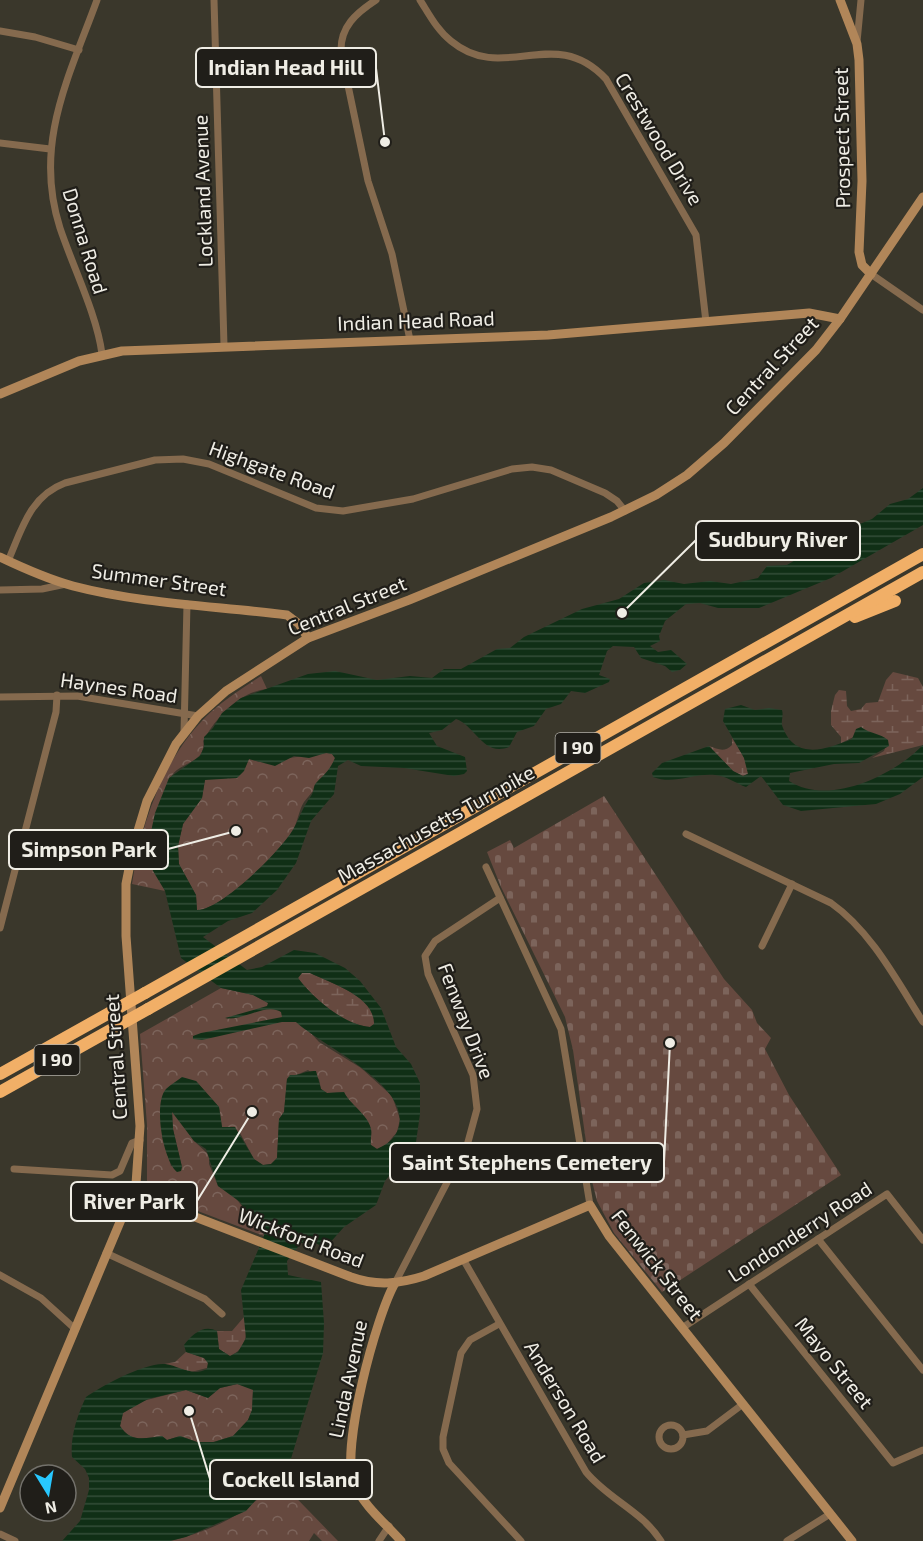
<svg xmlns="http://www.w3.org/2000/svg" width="923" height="1541" font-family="'Exo 2',sans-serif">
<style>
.wetland{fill:url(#wetland-marsh)}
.cemetery{fill:url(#cemetery-stones)}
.park{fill:url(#park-crowns)}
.water{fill:url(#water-rules);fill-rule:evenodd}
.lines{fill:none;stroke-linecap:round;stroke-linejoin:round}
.street{stroke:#856a4e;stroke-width:7}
.secondary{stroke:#b18659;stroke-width:9}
.highway{stroke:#f1af67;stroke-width:12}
.highway-bridge{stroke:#f1af67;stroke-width:12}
.labels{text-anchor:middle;stroke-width:4.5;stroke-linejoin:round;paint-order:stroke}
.shield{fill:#201e19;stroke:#b1afa8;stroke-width:1.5}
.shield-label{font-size:18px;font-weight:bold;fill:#efede5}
.street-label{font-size:20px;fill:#efede5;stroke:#201e19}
.leader{fill:none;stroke:#efede5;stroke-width:2}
.callout-dot{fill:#efede5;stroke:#201e19;stroke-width:2}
.callout{fill:#201e19;stroke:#efede5;stroke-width:2}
.callout-label{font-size:21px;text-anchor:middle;font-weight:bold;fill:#efede5}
</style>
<defs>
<pattern id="wetland-marsh" width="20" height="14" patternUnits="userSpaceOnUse" patternTransform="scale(1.5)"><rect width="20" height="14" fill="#66493f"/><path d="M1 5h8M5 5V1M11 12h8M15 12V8" fill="none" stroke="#7c645b"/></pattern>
<pattern id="cemetery-stones" width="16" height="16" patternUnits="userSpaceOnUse" patternTransform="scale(1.5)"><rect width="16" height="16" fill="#66493f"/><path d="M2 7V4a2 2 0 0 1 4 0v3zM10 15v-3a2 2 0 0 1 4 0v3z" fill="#7c645b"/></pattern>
<pattern id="park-crowns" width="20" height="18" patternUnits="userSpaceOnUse" patternTransform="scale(1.5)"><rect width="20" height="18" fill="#66493f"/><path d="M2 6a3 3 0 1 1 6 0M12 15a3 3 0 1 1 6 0" fill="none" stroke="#7c645b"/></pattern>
<pattern id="water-rules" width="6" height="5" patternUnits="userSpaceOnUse" patternTransform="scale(1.5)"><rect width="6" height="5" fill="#102f16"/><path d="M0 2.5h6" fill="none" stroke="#334d38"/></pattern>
</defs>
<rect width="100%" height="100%" fill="#3a372b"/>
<!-- wetland -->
<g class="wetland">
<polygon points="893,672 918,678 923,687 923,745 872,758 884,751 888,740 866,731 841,743 841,737 831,725 831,711 835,695 839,690 846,691 847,706 851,711 861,709 866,703 878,702 886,680"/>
<path d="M732,738L744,757L749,773L743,776L733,771L709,746C718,749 724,753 732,745Z"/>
<path d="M302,972L310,973C330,983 375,996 374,1024L370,1027C344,1025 313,998 298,978Z"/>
<path d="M244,1317C248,1334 247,1348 230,1356L219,1349L217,1331H232Z"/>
<polygon points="186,1352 204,1358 208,1363 207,1368 191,1372 164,1364 175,1362"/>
</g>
<!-- cemetery -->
<polygon class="cemetery" points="604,796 724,979 752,1010 757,1023 771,1038 765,1049 789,1095 841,1175 662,1292 614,1233 597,1201 591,1177 573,1050 565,1017 501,887 487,852 510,840 514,848"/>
<!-- park -->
<g class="park">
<path d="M261,676L267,689C238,692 216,718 203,741C207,762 182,762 173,774C164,786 154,825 149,841C148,861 157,873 165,891L132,884C141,822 164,755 212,711C227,698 244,687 261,676Z"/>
<path d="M327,753L332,754L335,758C328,775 315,788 304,802C299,810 298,820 294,828C283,849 221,911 197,910L196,895L179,864L178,846L183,824L202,798L205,780L245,767L249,759L259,762Z"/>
<path d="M221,988L253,995L268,1003L308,1030L319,1042L361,1068L392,1096L400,1119L397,1132L386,1145L377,1149L371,1145C370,1139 372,1135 371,1130C368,1115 350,1105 344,1092L327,1093L321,1089L319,1079L308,1070L287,1079L284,1112L279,1119L277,1158L271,1164L263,1165L254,1159L240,1133L222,1127L219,1107L196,1081H177L162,1137L171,1166L182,1167L173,1129L172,1112L175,1113L194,1141L209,1155V1164L218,1186L235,1197L247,1213L259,1222L263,1227L264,1236L158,1196L147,1185V1125L140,1034Z"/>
<path d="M238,1384L253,1389L252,1410L248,1420L233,1436L213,1442H197L180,1436L167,1440L162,1436C145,1438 130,1443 120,1426L123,1413L139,1402L186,1390L208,1398L220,1388Z"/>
<path d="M276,1477L338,1541H322L314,1533L309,1541H170C208,1532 256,1512 276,1477Z"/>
</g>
<!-- water -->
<g class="water">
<path d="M923,488V525L831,578L759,608H718L700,603L686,604L665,621L659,636L660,641L650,646L658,652L671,650L687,664L680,670L672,672L665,666L641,658L634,647L613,646L607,651L599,675L610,679L609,682L585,693L571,691L561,704L546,709L534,726L517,732L509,747C483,757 476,726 456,719L442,730L429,733L437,746L465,757L467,771L464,774L454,776L404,768L361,766L348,760L338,766L334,794L311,821L296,863L277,890L252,913L228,921L203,937L247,970L262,967L294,950L315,953L345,968L360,981L381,1008L396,1047L411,1064L420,1083V1114L416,1142L385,1181L376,1205L344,1227L327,1246L323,1247L314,1242L301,1243L287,1261L288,1275L321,1282L324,1323L323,1353L290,1462L246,1511L186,1537L170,1541H62L80,1521L89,1490V1478L85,1469L72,1457C70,1437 77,1416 86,1397C101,1386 146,1362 165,1364C180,1366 192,1377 207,1369L208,1363L204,1358L186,1352L184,1345C192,1334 204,1324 217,1331L219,1349L230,1356L238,1352L246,1338L241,1290L264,1236L263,1227L247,1213L240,1202L218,1186L206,1149L194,1141L172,1112L173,1129L182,1167L181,1171L177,1172C163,1160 153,1103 166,1089C170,1085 177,1081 182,1077L196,1081L219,1107L222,1127H235L254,1159L263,1165L271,1164L277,1158L279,1119L284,1112L287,1079L290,1075C300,1076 306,1070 316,1071L321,1089L327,1093L344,1092C350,1105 368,1114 371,1129C372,1135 370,1139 371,1145L377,1149C388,1144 396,1138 399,1126C409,1084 322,1046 296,1022H282L202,1040L193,1039V1036L201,1033L282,1017L281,1012C266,1002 242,1022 225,1018L267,1006L268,1003L253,995L221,988L181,958L165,891L153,871L148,853L149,841L155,813L169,778L200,756L204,747V737L213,728L222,713L241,698L308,674L335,671L377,680L410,676L432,678L444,669H461L497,649L510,648L524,637L582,609L619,599L644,583L664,580L684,584L710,581L731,584L758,578L767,566L787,565L847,529L872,519L890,504L908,499ZM326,753L332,754L335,758C329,772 325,773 316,783C313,786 314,792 311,796C303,807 300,816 294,828C283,849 220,911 197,910L196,895L179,864L178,846L183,824L202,798L205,780L237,778L244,771L249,759L275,766L294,756L309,758ZM302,973H310C330,983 375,996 374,1024L370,1027C344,1025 313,998 298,978ZM237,1384L253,1390L252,1410L248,1420L233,1436L214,1442H197L180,1436L167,1440L162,1436C145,1438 131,1443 120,1426L123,1413L148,1399L186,1390L208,1398L220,1388Z"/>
<path d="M741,705L755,710L769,708L782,710C784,717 780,721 783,728C796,761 827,749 852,739L856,729L861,727C870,734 880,733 888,740L889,746L859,763L834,764L790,773L789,781C829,807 894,775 923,745V777L900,794L876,804L801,811L783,805L761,776L746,787C735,783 727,776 715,775C693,773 674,785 653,777L652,773L662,763L709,746L733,771L743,776L748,774L744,758L723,721L725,709Z"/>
</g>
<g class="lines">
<!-- street -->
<g class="street">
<path d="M97,0C69,77 33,144 60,228C73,267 97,315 102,354"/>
<polyline points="214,0 224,345"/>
<path d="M376,0C356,13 340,27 341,52L368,181L392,254L410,340"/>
<path d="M420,0C429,14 437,30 451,41C504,85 554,23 606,79L696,235L706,322"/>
<polyline points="0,31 35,37 79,50"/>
<polyline points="857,42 861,0"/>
<polyline points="0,143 50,149"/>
<polyline points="871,274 923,310"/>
<path d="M8,561C22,529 30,496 65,483L155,460L183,459L209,464L316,508L343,511L413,499L512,469L532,467L551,470L605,493L617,501L625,511"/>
<polyline points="0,590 42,589 66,584"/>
<polyline points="0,697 77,696 198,716"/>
<polyline points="184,732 187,604"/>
<path d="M686,834L831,903C871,931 897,981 923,1022"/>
<polyline points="486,867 561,1029 590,1205"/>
<polyline points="0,928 56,712 57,695"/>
<polyline points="762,946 792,884"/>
<polyline points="14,1169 112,1175 120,1171 132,1143 140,1140"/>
<polyline points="818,1239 923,1370"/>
<polyline points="106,1253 205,1299 222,1314"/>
<path d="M463,1259L586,1472C608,1499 642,1511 661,1541"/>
<polyline points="0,1275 41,1298 74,1328"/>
<polyline points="395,1283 468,1142 477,1109 473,1075 428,974 425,956 435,941 500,898"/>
<polyline points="749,1284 893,1463 923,1450"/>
<polyline points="499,1324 470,1340 461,1353 443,1437 443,1449 449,1463 521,1541"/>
<polyline points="682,1328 887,1194 923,1240"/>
<circle cx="671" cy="1437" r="12"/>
<polyline points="683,1435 707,1431 743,1404"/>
<polyline points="0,1534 15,1541"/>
<polyline points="379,1541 389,1526"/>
<polyline points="787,1541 830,1514"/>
</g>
<!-- secondary -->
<g class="secondary">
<polyline points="840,0 857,44 859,60 862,181 859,252 862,265 871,274"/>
<polyline points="0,394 79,361 122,351 548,335 809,313 840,319"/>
<path d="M0,557C23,568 48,579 73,586C142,604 216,606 287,615L299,624L308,638"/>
<path d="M133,1193L351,1277C376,1286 399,1284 424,1276L590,1205L609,1236L852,1541"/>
<path d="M395,1283C376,1316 340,1450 354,1484C364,1506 386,1524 401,1541"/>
<polyline points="0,1508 136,1184 140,1126 126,936 126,884 134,844 147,801 176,744 198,716 226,691 308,638 409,600 611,517 656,495 687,475 724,443 816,350 840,319 923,197"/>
</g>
<!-- highway -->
<g class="highway">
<polyline points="855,617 895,601"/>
<polyline points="145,993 923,554"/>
<polyline points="148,1009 923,572"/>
<polyline points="0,1074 111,1012"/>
<polyline points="0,1092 114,1028"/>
</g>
<!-- highway-bridge -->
<g class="highway-bridge">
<polyline points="111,1012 145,993"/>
<polyline points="114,1028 148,1009"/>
</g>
</g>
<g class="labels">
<!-- shield labels -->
<g class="shield">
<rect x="555.5" y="733" width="45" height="30" rx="4.5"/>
<rect x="34.5" y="1045" width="45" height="30" rx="4.5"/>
</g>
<g class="shield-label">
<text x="578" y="754">I 90</text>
<text x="57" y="1066">I 90</text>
</g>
<!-- street labels -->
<g class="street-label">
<text transform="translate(842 138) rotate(-91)" y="7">Prospect Street</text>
<text transform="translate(659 139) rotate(59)" y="7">Crestwood Drive</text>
<text transform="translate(203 191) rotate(-92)" y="7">Lockland Avenue</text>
<text transform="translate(85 241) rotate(73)" y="7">Donna Road</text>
<text transform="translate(416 321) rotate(-2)" y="7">Indian Head Road</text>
<text transform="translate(772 366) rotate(-47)" y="7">Central Street</text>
<text transform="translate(272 470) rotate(20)" y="7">Highgate Road</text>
<text transform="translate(159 580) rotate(8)" y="7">Summer Street</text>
<text transform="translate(347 606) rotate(-22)" y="7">Central Street</text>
<text transform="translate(119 688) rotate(8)" y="7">Haynes Road</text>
<text transform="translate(436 824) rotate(-29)" y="7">Massachusetts Turnpike</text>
<text transform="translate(466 1021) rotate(69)" y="7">Fenway Drive</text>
<text transform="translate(116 1057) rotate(-94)" y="7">Central Street</text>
<text transform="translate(800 1232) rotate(-33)" y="7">Londonderry Road</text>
<text transform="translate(301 1238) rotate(21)" y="7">Wickford Road</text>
<text transform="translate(657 1265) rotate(52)" y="7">Fenwick Street</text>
<text transform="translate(834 1363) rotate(51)" y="7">Mayo Street</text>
<text transform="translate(348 1379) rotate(-78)" y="7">Linda Avenue</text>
<text transform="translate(565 1402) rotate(59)" y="7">Anderson Road</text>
</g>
</g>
<!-- callouts -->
<path class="leader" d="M385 142L376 68M622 613L696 540M236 831L168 849M670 1043L664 1162M252 1112L197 1201M189 1411L210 1479"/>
<g class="callout-dot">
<circle cx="385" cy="142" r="6"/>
<circle cx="622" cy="613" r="6"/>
<circle cx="236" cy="831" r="6"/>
<circle cx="670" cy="1043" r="6"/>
<circle cx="252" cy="1112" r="6"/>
<circle cx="189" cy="1411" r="6"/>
</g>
<g class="callout">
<rect x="196" y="48" width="180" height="39" rx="6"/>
<rect x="696" y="521" width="164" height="39" rx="6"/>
<rect x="9" y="830" width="159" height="39" rx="6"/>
<rect x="390" y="1143" width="274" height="39" rx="6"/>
<rect x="71" y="1182" width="126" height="39" rx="6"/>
<rect x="210" y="1460" width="162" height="39" rx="6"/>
</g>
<g class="callout-label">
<text x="286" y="75">Indian Head Hill</text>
<text x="778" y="547">Sudbury River</text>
<text x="89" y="857">Simpson Park</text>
<text x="527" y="1170">Saint Stephens Cemetery</text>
<text x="134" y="1209">River Park</text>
<text x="291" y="1487">Cockell Island</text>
</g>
<!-- north arrow -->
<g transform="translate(48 1493) rotate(169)"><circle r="28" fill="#201e19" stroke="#73716b" stroke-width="1.5"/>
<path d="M0-4.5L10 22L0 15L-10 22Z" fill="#28c8ff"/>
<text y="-9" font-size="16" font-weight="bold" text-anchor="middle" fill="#efede5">N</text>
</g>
</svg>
